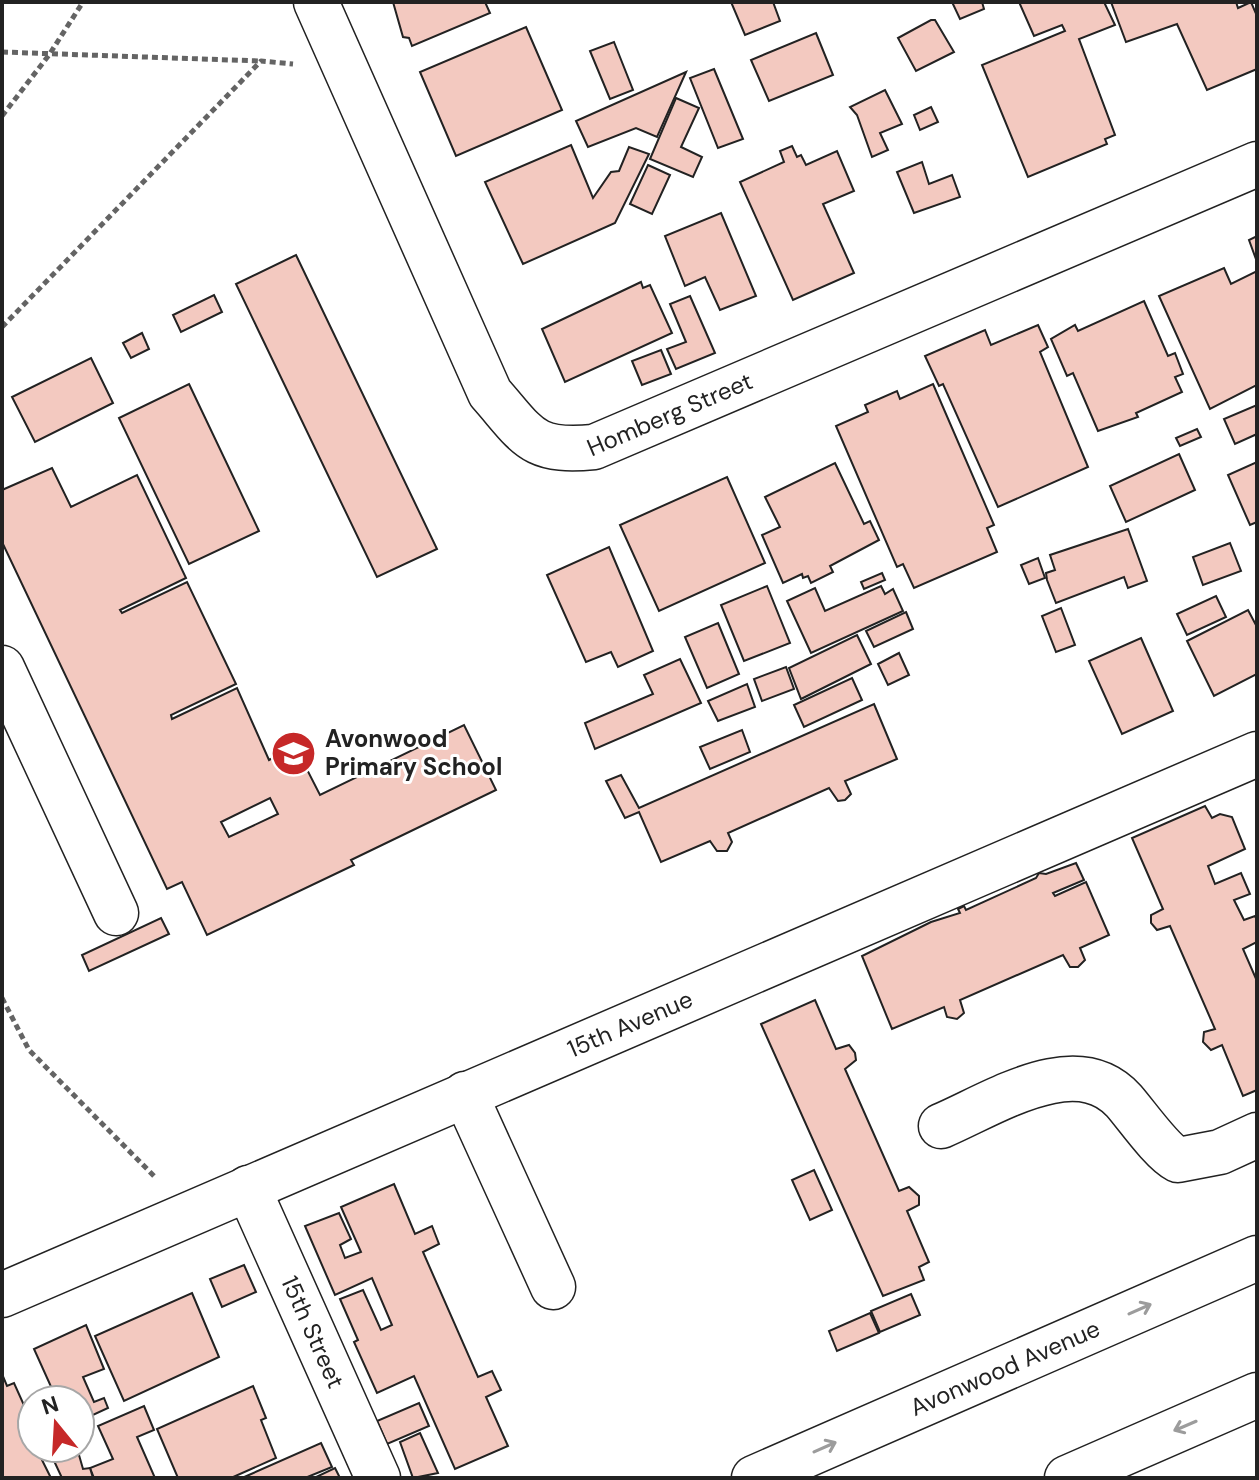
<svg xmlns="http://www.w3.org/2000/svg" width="1259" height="1480" font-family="'DM Sans',sans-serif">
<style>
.building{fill:#f3c9c0;stroke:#222;stroke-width:2;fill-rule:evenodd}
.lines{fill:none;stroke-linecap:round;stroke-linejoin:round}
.minor-casing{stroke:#222;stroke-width:47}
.major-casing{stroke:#222;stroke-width:47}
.path{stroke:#646464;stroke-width:5;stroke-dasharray:6 4;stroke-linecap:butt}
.minor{stroke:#fff;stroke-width:44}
.major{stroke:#fff;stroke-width:44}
.oneway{stroke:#9c9c9c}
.labels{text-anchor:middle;stroke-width:6;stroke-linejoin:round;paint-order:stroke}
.street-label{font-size:24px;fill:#222;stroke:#fff}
.poi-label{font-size:24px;font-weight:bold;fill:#222;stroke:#fff;text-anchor:start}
</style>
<rect width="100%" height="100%" fill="#fff"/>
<!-- building -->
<g class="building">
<polygon points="393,2 485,2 490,13 412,46 409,38 403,37"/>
<polygon points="731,2 773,2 780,21 745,35"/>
<polygon points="952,2 982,2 984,9 960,19"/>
<polygon points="1019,2 1104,2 1115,25 1079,39 1115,135 1105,139 1107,144 1028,177 982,65 1065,31 1062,25 1034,36"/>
<polygon points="1111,2 1236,2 1238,8 1251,2 1257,16 1257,69 1207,90 1177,24 1126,42"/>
<polygon points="931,20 935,20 954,52 916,71 898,38"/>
<polygon points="526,27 562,110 456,156 420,72"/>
<polygon points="816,33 833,75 769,101 751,60"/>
<polygon points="614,42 633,90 610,99 590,51"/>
<polygon points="714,69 743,139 718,148 690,78"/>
<polygon points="686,72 657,137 636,128 588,147 576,121"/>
<polygon points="885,90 902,124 880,133 888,150 872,157 857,115 850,107"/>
<polygon points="676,98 699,108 681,147 702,157 693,177 650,159"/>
<polygon points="931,107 938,122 920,130 914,115"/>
<polygon points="571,145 593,198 611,172 619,171 629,147 649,154 615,223 523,264 485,182"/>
<polygon points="792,146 797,157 801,155 806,165 837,151 854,191 823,204 854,273 793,300 740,182 784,162 780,151"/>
<polygon points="922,162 929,184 952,175 960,197 914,213 897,172"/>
<polygon points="648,165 670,175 652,214 630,204"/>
<polygon points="721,213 756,296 720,310 705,277 685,286 665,236"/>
<polygon points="1257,236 1257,262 1249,240"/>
<polygon points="296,255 437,549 377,577 236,284"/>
<polygon points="1224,268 1231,284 1257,271 1257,385 1210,409 1159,296"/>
<polygon points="641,282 643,288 650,285 672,333 565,382 542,329"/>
<polygon points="214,295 222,312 181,332 173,315"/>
<polygon points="690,296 715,353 676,369 667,349 686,342 670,304"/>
<polygon points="1144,301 1168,356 1175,353 1183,374 1175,377 1182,392 1136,413 1138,417 1098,431 1073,373 1067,376 1051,339 1075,325 1078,331"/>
<polygon points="1038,325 1048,347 1040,352 1088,467 998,507 943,384 939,386 925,356 985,330 991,345"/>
<polygon points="142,333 149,349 131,358 123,343"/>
<polygon points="661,350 671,374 642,385 632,361"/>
<polygon points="91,358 113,403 35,442 12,397"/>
<polygon points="189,384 259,531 189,564 119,418"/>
<polygon points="933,384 994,525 987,528 997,552 914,588 903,564 897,567 836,426 868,412 865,405 897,391 900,399"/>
<polygon points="1257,405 1257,434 1235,444 1224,419"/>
<polygon points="1197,429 1201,437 1180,446 1176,438"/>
<polygon points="1179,454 1195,490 1126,522 1110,486"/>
<polygon points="1257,462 1257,522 1250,525 1228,475"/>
<polygon points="835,463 864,524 870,521 879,540 830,566 833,572 811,583 808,576 803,578 802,574 783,583 762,535 780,527 765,497"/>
<path d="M52,468L71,507L137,475L186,578L120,610L122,613L187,582L236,684L171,715L172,719L237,688L269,760L295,746L320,795L464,725L496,790L351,860L354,865L207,935L182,882L167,889L2,542V490ZM270,798L278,814L229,837L221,822Z"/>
<polygon points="727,477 765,563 659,611 620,525"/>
<polygon points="1128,529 1147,581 1128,588 1124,577 1056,603 1047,580 1046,573 1055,570 1050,555"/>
<polygon points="1230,543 1241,571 1203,585 1193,557"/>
<polygon points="609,547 653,651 618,667 611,652 586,662 547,575"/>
<polygon points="1038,558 1045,578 1029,584 1021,565"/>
<polygon points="882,573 885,580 864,589 861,582"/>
<polygon points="767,586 790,643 744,661 721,605"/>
<polygon points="881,586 885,594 893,589 903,611 811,653 787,601 815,588 825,611"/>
<polygon points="1216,596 1226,617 1187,635 1177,614"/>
<polygon points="1061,608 1075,645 1056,652 1042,616"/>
<polygon points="1248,610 1257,627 1257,674 1214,696 1187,641"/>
<polygon points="906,612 913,629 874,647 866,631"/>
<polygon points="718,623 739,674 707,688 685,637"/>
<polygon points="857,635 871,664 801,699 789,668"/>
<polygon points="1141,638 1173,711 1122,734 1089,661"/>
<polygon points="899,653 909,675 888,685 878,664"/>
<polygon points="680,659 701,703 595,749 585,723 653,694 644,675"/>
<polygon points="786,667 794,689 762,701 754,679"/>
<polygon points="852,678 862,700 804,727 794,705"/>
<polygon points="747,684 755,707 718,721 708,701"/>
<polygon points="874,704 897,759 845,781 851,794 845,800 838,801 829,788 728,833 732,842 727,851 717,851 710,841 661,862 639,812 625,818 606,781 621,775 639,808"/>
<polygon points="742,730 750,752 710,769 700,747"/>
<polygon points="1205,806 1212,818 1220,814 1232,817 1245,849 1208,866 1215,884 1241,873 1250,894 1234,900 1244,920 1255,916 1257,920 1257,942 1243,949 1257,981 1257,1090 1243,1096 1222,1045 1211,1050 1203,1042 1204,1032 1215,1029 1170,926 1157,930 1151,923 1151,915 1163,909 1132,838"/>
<polygon points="1076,863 1084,880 1053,893 1055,896 1086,882 1109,935 1080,948 1085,960 1078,967 1070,967 1063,955 960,1000 964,1013 957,1019 947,1017 944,1007 892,1029 862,956 931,922 960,913 958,909 964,906 966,910 1036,878 1039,873 1046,874"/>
<polygon points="161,918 169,934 89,971 82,955"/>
<polygon points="815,1000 836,1049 849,1045 855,1053 856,1060 845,1069 899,1191 909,1187 919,1196 919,1205 907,1211 929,1262 919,1267 924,1280 883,1296 761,1024"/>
<polygon points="814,1170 832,1210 810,1220 792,1180"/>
<polygon points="394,1184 415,1234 432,1226 439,1244 423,1252 478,1377 492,1371 501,1390 486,1397 508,1446 455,1469 414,1376 377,1393 354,1342 358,1340 340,1299 363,1290 381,1330 392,1325 372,1278 335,1295 305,1226 339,1213 351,1239 340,1245 345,1258 361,1252 341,1207"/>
<polygon points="244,1265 256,1292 222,1307 210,1279"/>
<polygon points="192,1293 219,1357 124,1401 95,1336"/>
<polygon points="911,1294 920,1315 880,1332 871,1311"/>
<polygon points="870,1313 879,1333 837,1351 829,1331"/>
<polygon points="86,1325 104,1369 83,1377 94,1402 104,1398 108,1408 80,1421 80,1400 57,1400 34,1349"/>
<polygon points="2,1374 7,1386 14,1383 32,1423 32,1448 43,1448 47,1458 42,1460 51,1478 2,1478"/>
<polygon points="253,1386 266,1418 261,1420 276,1458 231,1478 178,1478 157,1429"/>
<polygon points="419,1403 429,1426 387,1444 377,1421"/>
<polygon points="144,1406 154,1430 137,1437 155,1478 94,1478 90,1468 113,1459 98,1426"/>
<polygon points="420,1433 438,1473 413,1478 400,1442"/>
<polygon points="321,1443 332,1467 305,1478 242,1478"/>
<polygon points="48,1448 77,1448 83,1469 90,1468 93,1478 62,1478"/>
<polygon points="335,1468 340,1478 317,1478 316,1477"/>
</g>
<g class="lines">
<defs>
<g id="minor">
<path id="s1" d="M316,2L490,393C528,436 531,453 594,447L1257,164"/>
<polyline points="2,668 116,913"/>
<polyline points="465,1094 553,1287"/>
<path d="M941,1126C993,1104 1076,1048 1124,1101C1137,1116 1162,1152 1178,1160L1220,1152L1257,1135"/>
<path id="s2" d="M248,1188L378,1478"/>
<path id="s3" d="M2,1295L1257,754"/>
</g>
<g id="major">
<path id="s4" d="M754,1478L1257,1258"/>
<polyline points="1067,1478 1257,1395"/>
</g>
</defs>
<!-- minor casing -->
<use href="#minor" class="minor-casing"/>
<!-- major casing -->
<use href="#major" class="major-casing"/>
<!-- path -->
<g class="path">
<polyline points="2,52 260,61"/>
<polyline points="2,116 49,55 83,2"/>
<polyline points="2,327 261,61 293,64"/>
<polyline points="2,998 29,1050 156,1178"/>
</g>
<!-- minor -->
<use href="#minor" class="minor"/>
<!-- major -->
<use href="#major" class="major"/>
</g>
<!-- one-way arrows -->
<defs><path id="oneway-shaft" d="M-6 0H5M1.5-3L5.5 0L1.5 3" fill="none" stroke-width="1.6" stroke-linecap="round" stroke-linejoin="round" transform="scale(2)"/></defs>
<g class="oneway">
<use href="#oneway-shaft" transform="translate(1140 1309) rotate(-24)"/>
<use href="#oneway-shaft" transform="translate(1185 1426) rotate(157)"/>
<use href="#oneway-shaft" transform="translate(825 1447) rotate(-24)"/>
</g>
<!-- icons -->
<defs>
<symbol id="school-disc" viewBox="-11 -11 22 22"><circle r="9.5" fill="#c62828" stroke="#fff"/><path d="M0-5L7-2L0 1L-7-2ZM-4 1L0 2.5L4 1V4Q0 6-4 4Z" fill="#fff"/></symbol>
</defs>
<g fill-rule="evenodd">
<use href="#school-disc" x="268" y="728" width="51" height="51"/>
</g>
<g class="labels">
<!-- street labels -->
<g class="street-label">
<text dy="8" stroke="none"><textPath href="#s1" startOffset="636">Homberg Street</textPath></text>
<text dy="8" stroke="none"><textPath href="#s3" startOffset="684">15th Avenue</textPath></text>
<text dy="8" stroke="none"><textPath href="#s2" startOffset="158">15th Street</textPath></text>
<text dy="8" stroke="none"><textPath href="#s4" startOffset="274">Avonwood Avenue</textPath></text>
</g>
<!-- poi labels -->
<g class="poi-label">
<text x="325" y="747">Avonwood<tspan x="325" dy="28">Primary School</tspan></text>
</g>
</g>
<!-- border -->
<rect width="1259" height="1480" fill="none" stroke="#222222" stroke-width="8"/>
<!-- north arrow -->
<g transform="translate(56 1424) rotate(342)"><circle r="38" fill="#ffffff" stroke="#a7a7a7" stroke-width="2"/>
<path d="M0-6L14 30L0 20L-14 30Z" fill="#c62828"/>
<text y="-12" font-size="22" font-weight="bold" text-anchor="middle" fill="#222222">N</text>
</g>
</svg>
